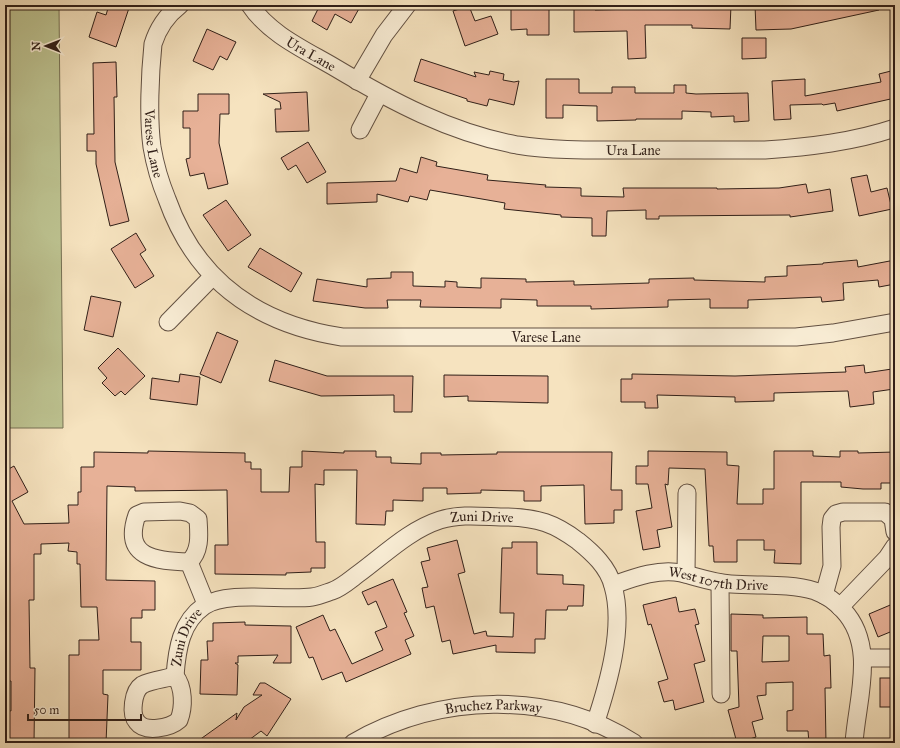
<svg xmlns="http://www.w3.org/2000/svg" width="900" height="748" font-family="'IM FELL Great Primer',serif">
<style>
.green{fill:#bdc391;stroke:#767154}
.building{fill:#e7b197;stroke:#301f18;fill-rule:evenodd}
.lines{fill:none;stroke-linecap:round;stroke-linejoin:round}
.street-casing{stroke:#625042;stroke-width:19}
.street{stroke:#f9edd5;stroke-width:17}
.labels{text-anchor:middle;stroke-width:3;stroke-linejoin:round;paint-order:stroke}
.street-label{font-size:14px;fill:#301f18;stroke:#f9edd5}
</style>
<rect width="100%" height="100%" fill="#f6e3bf"/>
<filter id="stains"><feTurbulence type="fractalNoise" baseFrequency=".005" numOctaves="4"/><feColorMatrix values="0 0 0 0 .2 0 0 0 0 .09 0 0 0 0 .02 0 0 0 .5 -.17"/></filter>
<radialGradient id="worn" r=".72"><stop offset=".6" stop-color="#630" stop-opacity="0"/><stop offset="1" stop-color="#630" stop-opacity=".3"/></radialGradient>
<!-- green -->
<polygon class="green" points="5,5 59,5 63,428 5,428"/>
<!-- building -->
<g class="building">
<polygon points="109,5 130,5 116,47 89,37 97,12 106,15"/>
<polygon points="320,5 361,5 351,23 335,14 327,30 312,21"/>
<polygon points="511,5 549,5 549,35 527,35 527,29 511,30"/>
<polygon points="574,5 595,5 595,10 638,9 638,5 731,5 730,29 692,28 692,25 645,25 646,58 628,59 627,31 574,32"/>
<polygon points="755,5 878,5 879,10 791,29 756,30"/>
<polygon points="469,6 475,21 491,16 498,34 465,46 453,11"/>
<polygon points="207,29 236,42 227,60 220,56 213,70 193,61"/>
<polygon points="742,38 766,38 766,58 742,59"/>
<polygon points="421,59 476,77 474,72 489,75 490,71 504,74 503,80 514,82 519,81 514,105 489,99 487,106 467,101 467,99 414,81"/>
<polygon points="116,62 117,97 114,97 115,162 129,221 110,226 96,164 96,151 87,151 87,134 94,134 93,63"/>
<polygon points="895,70 895,98 837,111 835,103 823,105 822,104 790,105 791,119 774,120 772,81 805,79 805,96 881,82 879,74"/>
<polygon points="546,79 579,79 579,93 612,93 612,87 635,87 635,93 674,93 674,85 686,85 686,93 696,94 748,93 749,121 734,122 734,116 711,117 711,112 682,111 682,119 636,119 636,120 597,121 597,106 563,105 563,118 546,118"/>
<polygon points="307,92 309,131 276,132 275,109 281,109 280,102 263,94"/>
<polygon points="198,94 229,94 229,114 220,114 219,143 228,184 208,189 204,173 190,176 186,159 190,158 190,128 183,128 183,111 198,111"/>
<polygon points="308,142 326,172 307,183 296,165 288,170 281,158"/>
<polygon points="421,157 437,162 436,166 488,175 487,180 546,185 545,187 581,188 581,196 624,197 623,188 717,188 717,189 779,188 806,184 808,193 830,189 833,211 790,217 790,215 659,216 659,219 646,219 646,210 607,211 606,236 592,236 592,218 561,217 561,215 504,209 505,203 430,190 427,200 410,196 408,202 377,194 377,202 327,204 327,183 396,181 400,168 417,173"/>
<polygon points="867,175 871,192 887,188 892,209 859,216 851,178"/>
<polygon points="226,200 251,235 228,251 203,215"/>
<polygon points="136,233 146,250 140,254 154,276 135,288 111,249"/>
<polygon points="260,248 302,273 291,292 248,267"/>
<polygon points="857,260 858,267 895,260 895,284 879,287 878,280 843,283 844,300 822,302 821,297 748,300 748,308 710,308 710,299 668,300 668,307 591,309 591,306 537,306 537,300 501,299 501,308 420,307 421,300 387,300 388,308 365,308 313,301 317,279 367,287 367,279 391,278 391,272 413,272 413,286 445,287 445,281 457,282 457,287 481,288 481,278 526,279 526,282 574,281 574,285 649,283 649,279 694,278 694,280 765,282 765,277 787,276 787,266 823,264 823,263"/>
<polygon points="91,296 121,302 113,337 84,330"/>
<polygon points="217,332 238,341 221,383 200,374"/>
<polygon points="118,348 145,376 125,395 121,391 115,396 102,383 107,378 98,368"/>
<polygon points="275,360 327,376 413,376 412,412 394,412 394,395 321,396 269,381"/>
<polygon points="864,365 865,373 892,369 894,389 873,392 874,404 850,407 848,391 774,393 774,401 735,402 735,397 657,395 658,408 645,408 645,402 621,402 621,379 632,379 632,374 735,376 846,372 845,367"/>
<polygon points="180,374 200,377 197,405 150,399 152,378 179,382"/>
<polygon points="444,375 548,376 548,403 468,401 468,396 444,397"/>
<polygon points="148,451 245,453 245,462 251,462 251,469 261,469 261,492 289,492 290,467 302,467 302,451 344,453 344,451 376,451 376,457 391,457 391,463 421,464 421,453 441,453 441,455 497,454 497,452 612,452 611,490 622,490 622,510 614,510 614,523 585,524 584,485 541,486 541,501 524,501 524,491 481,490 481,493 447,494 447,488 423,488 423,501 393,500 393,511 386,511 385,525 356,524 357,470 324,470 324,485 315,484 316,542 325,542 325,568 311,568 311,572 286,573 286,575 215,574 215,545 228,545 227,490 135,491 135,487 107,486 106,580 155,581 155,610 142,610 142,618 131,618 131,642 141,642 141,670 103,670 103,694 108,695 106,743 69,743 69,655 79,655 79,640 99,640 97,607 81,607 80,564 77,564 77,552 68,551 69,543 41,544 41,554 34,554 34,600 29,600 30,668 35,668 34,743 8,743 8,732 5,732 5,710 11,711 11,681 5,681 5,471 14,466 28,492 12,501 24,524 69,523 68,505 78,505 78,492 81,492 81,467 94,467 94,452 148,453"/>
<polygon points="648,451 727,452 727,465 739,466 737,504 763,504 763,489 774,489 774,451 813,451 813,456 840,457 840,451 858,451 858,453 895,452 895,483 881,483 881,489 863,489 841,487 841,482 801,482 801,564 774,563 775,550 764,550 764,540 737,540 737,562 714,562 713,546 709,546 705,469 669,468 668,485 665,484 672,527 657,530 660,547 643,550 636,511 652,508 648,484 636,484 636,466 648,466"/>
<polygon points="457,540 465,572 458,574 474,634 486,631 487,636 513,637 514,613 500,613 502,548 512,548 512,542 537,542 537,574 563,575 563,584 584,585 583,606 568,606 567,610 546,610 545,639 535,639 535,653 496,652 496,645 453,654 450,640 442,642 434,606 426,608 422,588 428,587 421,562 430,560 427,548"/>
<polygon points="393,579 407,612 404,613 414,636 405,640 411,654 346,682 342,672 322,680 313,657 309,658 296,627 323,615 330,631 335,629 352,664 383,650 375,632 387,627 376,601 368,605 362,592"/>
<polygon points="676,597 679,612 695,609 699,624 695,625 705,661 694,664 704,702 675,710 673,700 664,702 658,682 668,679 651,624 648,625 643,605"/>
<polygon points="895,603 895,630 878,637 869,614"/>
<path d="M731,614L763,615V618L807,617V634H823L824,656L830,655L831,688H825L826,743H809L808,731H787V711L793,710V682L766,683V695L757,696L763,719L752,722L756,737L737,743L728,710L739,707L737,651H731ZM763,636H789V661L762,662Z"/>
<polygon points="245,622 245,625 291,626 291,663 273,663 278,655 238,656 238,663 235,663 238,665 237,695 200,694 201,660 208,660 207,641 213,641 213,623"/>
<rect x="880" y="678" width="15" height="29"/>
<polygon points="260,683 265,683 291,699 267,736 261,731 245,743 195,743 237,713 236,720 244,707 262,695 253,695"/>
</g>
<g class="lines">
<defs>
<g id="street">
<path id="s1" d="M180,5C167,15 158,28 153,44C150,73 148,118 152,147C155,165 160,182 167,199C196,281 258,324 342,337H796L833,333L895,322"/>
<path id="s2" d="M250,5C269,34 305,50 334,67C391,101 451,133 517,145C555,151 593,150 632,150C676,150 721,150 765,150C809,147 853,142 895,128"/>
<polyline points="357,81 384,35 407,5"/>
<polyline points="360,130 379,94"/>
<polyline points="168,322 213,276"/>
<path d="M180,511L190,513L198,519C199,534 201,551 189,562C156,561 122,558 137,515L144,512Z"/>
<polyline points="189,562 206,604"/>
<polyline points="686,574 687,493"/>
<polyline points="720,583 721,694"/>
<path id="s3" d="M613,585C633,578 659,568 681,573C698,577 713,583 731,584C758,586 789,583 815,591C826,595 835,601 843,610C877,646 857,699 854,743"/>
<polyline points="824,595 832,566 831,527 832,519 836,514 843,512 885,512 893,519 895,532"/>
<polyline points="840,607 887,558 895,546"/>
<polyline points="863,658 895,658"/>
<path id="s4" d="M175,676C177,649 181,622 204,606C227,590 284,601 312,597C319,596 326,593 332,591C341,588 350,580 358,574C384,555 409,530 440,520C462,513 486,517 508,517C538,518 554,523 578,541C593,553 608,567 613,586C625,627 608,685 595,724"/>
<path d="M175,676C184,687 184,707 179,720C170,728 145,733 137,722C130,714 133,691 142,685C151,680 165,679 175,676Z"/>
<path id="s5" d="M353,743C437,694 550,689 634,743"/>
</g>
</defs>
<!-- street casing -->
<use href="#street" class="street-casing"/>
<!-- street -->
<use href="#street" class="street"/>
</g>
<g class="labels">
<!-- street labels -->
<g class="street-label">
<text dy="5" stroke="none"><textPath href="#s2" startOffset="79">Ura Lane</textPath></text>
<text dy="5" stroke="none"><textPath href="#s1" startOffset="148">Varese Lane</textPath></text>
<text dy="5" stroke="none"><textPath href="#s2" startOffset="422">Ura Lane</textPath></text>
<text dy="5" stroke="none"><textPath href="#s1" startOffset="645">Varese Lane</textPath></text>
<text dy="5" stroke="none"><textPath href="#s4" startOffset="381">Zuni Drive</textPath></text>
<text dy="5" stroke="none"><textPath href="#s3" startOffset="108">West 107th Drive</textPath></text>
<text dy="5" stroke="none"><textPath href="#s4" startOffset="41">Zuni Drive</textPath></text>
<text dy="5" stroke="none"><textPath href="#s5" startOffset="147">Bruchez Parkway</textPath></text>
</g>
</g>
<!-- margin -->
<rect width="900" height="748" fill="none" stroke="#f6e3bf" stroke-width="20"/>
<rect x="6" y="6" width="888" height="736" fill="none" stroke="#301f18" stroke-width="2"/>
<rect x="10" y="10" width="880" height="728" fill="none" stroke="#301f18"/>
<!-- north arrow -->
<g transform="translate(46 46) rotate(270)" stroke="#f9edd5" stroke-width="3" paint-order="stroke">
<path d="M0-3L7 15L0 10L-7 15Z" fill="#301f18"/>
<text y="-6" font-size="11" font-weight="bold" text-anchor="middle" fill="#301f18">N</text>
</g>
<!-- scale -->
<path d="M28 714v6h113v-6" fill="none" stroke="#301f18" stroke-width="2"/>
<text x="34" y="714" font-size="12" fill="#301f18" stroke="#f9edd5" stroke-width="3" paint-order="stroke">50 m</text>
<rect width="100%" height="100%" filter="url(#stains)"/>
<rect width="100%" height="100%" fill="url(#worn)"/>
</svg>
